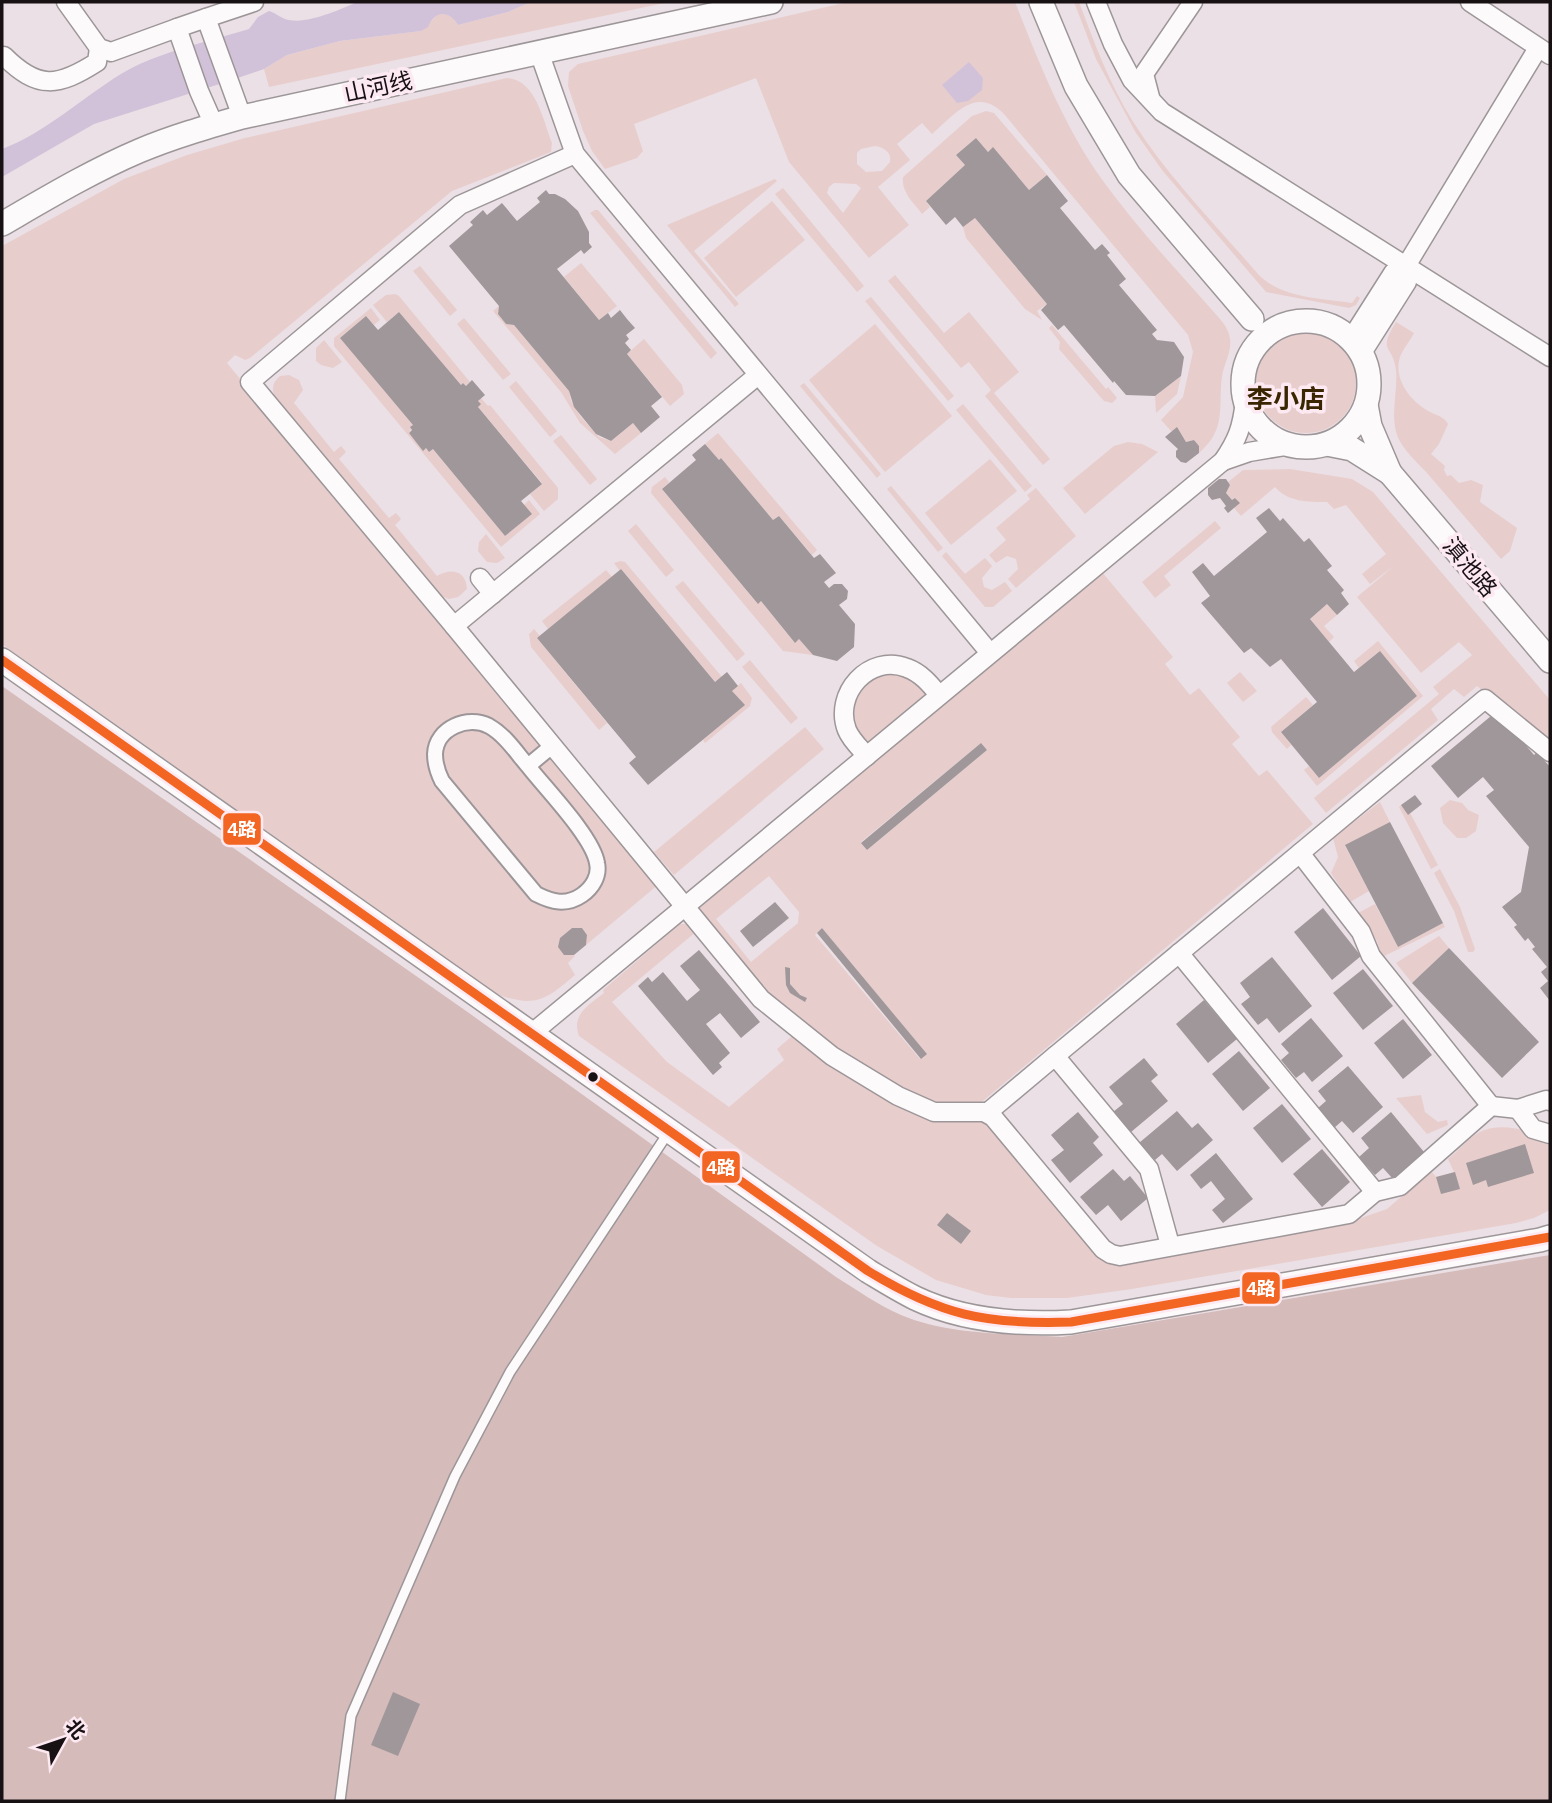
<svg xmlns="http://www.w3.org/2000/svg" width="1552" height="1803" font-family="Helvetica,'Noto Sans SC',sans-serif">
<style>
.green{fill:#e8cdcd;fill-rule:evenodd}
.forest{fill:#d6bbbb}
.water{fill:#d2c2d9}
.building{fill:#a0979a}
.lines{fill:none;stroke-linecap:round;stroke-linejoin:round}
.service-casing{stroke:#9d9699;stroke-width:12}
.pedestrian-casing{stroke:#9d9699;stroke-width:18}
.minor-casing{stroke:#9d9699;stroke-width:21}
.tertiary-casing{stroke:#9d9699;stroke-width:26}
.service{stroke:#fcfafb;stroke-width:9}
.pedestrian{stroke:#fcfafb;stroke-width:14}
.minor{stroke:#fcfafb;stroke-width:18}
.tertiary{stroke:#fcfafb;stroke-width:23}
.bus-1-casing{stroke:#fde9f2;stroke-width:14}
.bus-1{stroke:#f26522;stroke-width:9}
.bus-dot{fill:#181114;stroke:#fde9f2;stroke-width:2.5}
.labels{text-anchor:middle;stroke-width:7;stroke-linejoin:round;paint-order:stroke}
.street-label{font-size:23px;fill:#181114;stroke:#fde9f2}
.quarter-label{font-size:26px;font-weight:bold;fill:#392600;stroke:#fde9f2}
.line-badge{stroke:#fde9f2;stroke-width:2.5}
.badge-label{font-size:19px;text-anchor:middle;font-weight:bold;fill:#fff}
</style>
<rect width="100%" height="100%" fill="#ebe0e5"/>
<!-- green -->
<g class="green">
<polygon points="531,2 669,2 269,87 264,69 287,55 340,41 421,31 438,14 445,13 453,18 458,25 508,12"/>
<path d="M848,2H1015C1038,60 1061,119 1096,171C1133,224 1178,271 1220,319C1225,325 1229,331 1230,339C1232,351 1224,364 1222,376C1218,407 1227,429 1199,453V446L1194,440L1186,442L1177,428L1172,432L1161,420L1183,397L1193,352L1188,335L1004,114C976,85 954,115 932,134L922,123L897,144L910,160L878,187L909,225L869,258L789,162L756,78L634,124L643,151L637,158L605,169L592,151L583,131L568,86L569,72L578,64ZM875,146C883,147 892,152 890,162L882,171L866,172L857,164V153L861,149ZM834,183L856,184L861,188L843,213L827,193L829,187Z"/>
<path d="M1074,2H1079C1094,42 1109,83 1132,120C1167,176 1215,224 1258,274C1282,299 1321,298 1352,303L1357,296L1360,298L1356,305L1349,308L1266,292L1162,170L1136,133L1096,59Z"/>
<path d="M507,78C536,80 543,120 552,143L551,152L452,191L250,358L245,360L235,355L227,363L659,884L586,945L587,935L582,928H572L560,938L559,948L575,956L568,963L575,975C547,999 536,1008 499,995L2,644V246L124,179L187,155L245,138Z"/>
<path d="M986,111L994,113L1047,175L1029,190L993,148L988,152L976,138L956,155L965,165L926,201L930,207L922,214C913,202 901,192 903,177L972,116Z"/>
<polygon points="775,179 777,181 694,251 739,304 735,307 667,225"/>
<polygon points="783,188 864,286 857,292 775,194"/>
<polygon points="772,201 805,240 736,297 704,258"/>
<polygon points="595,210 598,210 717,353 711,359 590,213"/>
<polygon points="975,218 1047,304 1037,311 1042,320 1025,309 966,238 963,227"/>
<polygon points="581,263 617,306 599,320 564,277"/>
<polygon points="420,266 457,310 450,316 413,271"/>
<polygon points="895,275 944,333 969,312 1019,372 994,393 1050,459 1043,465 985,396 991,390 969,362 961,368 888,281"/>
<polygon points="395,294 399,296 470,382 466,386 463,383 461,385 399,312 387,322 373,305 386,295"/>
<polygon points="871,297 954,396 948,401 865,301"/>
<polygon points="499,306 498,314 506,324 514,325 569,391 571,401 581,417 599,437 611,441 633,423 641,433 615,454 580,423 561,392 493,311"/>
<polygon points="371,308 380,320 374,325 366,316 341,338 413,425 409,433 423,450 426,448 429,452 433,449 505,536 531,514 524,505 529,500 540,514 501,547 334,346 334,338"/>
<polygon points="464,318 511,374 503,380 457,324"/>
<path d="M1396,322L1414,333C1410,341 1403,349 1400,357C1393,380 1411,402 1430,412C1438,416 1443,416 1448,424L1439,444L1431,454L1445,466L1444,470L1447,476L1451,475L1459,483L1471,480L1483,485L1480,502L1517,528L1510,551L1501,559C1477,531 1452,502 1427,473C1417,462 1402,449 1397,435C1390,414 1398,391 1396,370C1393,344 1377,353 1396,322Z"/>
<polygon points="875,324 952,416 885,472 809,380"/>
<polygon points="1052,325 1106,389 1108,387 1117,398 1112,403 1104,401 1059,349 1060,342 1049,328"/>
<circle cx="1306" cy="383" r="50"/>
<polygon points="644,339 682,385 684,394 670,406 627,354"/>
<polygon points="324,340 342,362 333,368 321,365 316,361 316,348"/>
<path d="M289,375L299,380L303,390L294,403L334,452L341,446L346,452L339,459L389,518L396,513L401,519L395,525L437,576C450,568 466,570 467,589L458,597L449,599L441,596L275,397C271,388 273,382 280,376Z"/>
<polygon points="1181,376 1177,394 1156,413 1155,396"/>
<polygon points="516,381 557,431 550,437 509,387"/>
<polygon points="804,383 881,474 877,478 800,386"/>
<polygon points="481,398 488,406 490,405 558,488 558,499 544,511 530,494 542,483 478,407 480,404 478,401"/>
<polygon points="963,404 1032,486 1025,492 956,410"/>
<polygon points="718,433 817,550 812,555 779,516 773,520 721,458 719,460 705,444"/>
<polygon points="561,435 597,479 590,485 553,441"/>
<polygon points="1128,442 1142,444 1158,452 1085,514 1063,488 1114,446"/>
<polygon points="990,459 1017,491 951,545 925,513"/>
<path d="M1290,469L1352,479L1373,492L1550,700V746L1477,686L1464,697L1454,689L1431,709L1438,720L1326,813L1314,798L1439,694L1433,687L1472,655L1459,642L1421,673L1357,597L1395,565L1370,584L1362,574L1386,554L1346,505L1334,509L1327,502C1308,502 1288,502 1275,487L1241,516L1234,508L1239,503L1235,498L1232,500L1226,493L1230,485L1228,482L1243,470Z"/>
<polygon points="665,477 669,482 662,489 757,603 761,601 794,642 799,639 813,655 783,651 651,493 652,487"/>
<polygon points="891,486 943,548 938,552 887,489"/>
<polygon points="1036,488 1076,536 1016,588 1008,579 1018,569 1016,559 1007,556 996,563 989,555 1006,540 996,528 1030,499 1027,495"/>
<polygon points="1215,521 1221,528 1164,576 1171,585 1155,598 1142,582"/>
<polygon points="636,524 674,570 666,577 628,531"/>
<polygon points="486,534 505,558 497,563 487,562 478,551 479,542"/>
<polygon points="946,552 965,574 985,558 992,566 982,578 984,587 992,590 1005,582 1012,591 993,607 985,607 942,556"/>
<polygon points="621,561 625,562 722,677 715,682 621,569 619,570 614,563"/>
<polygon points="606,570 612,577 548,629 542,621"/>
<path d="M1102,572L1173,657L1165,664L1190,695L1199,688L1240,737L1232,744L1259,776L1267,770L1313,824L977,1106H934L849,1059L766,994L697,910ZM981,743L987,750L867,850L861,842ZM769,876L799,912L798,923L751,962L716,919ZM822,928L926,1053L920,1059L815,935Z"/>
<polygon points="683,581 745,654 737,661 675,587"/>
<polygon points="1327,604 1337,615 1324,626 1334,637 1329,642 1310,619"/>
<polygon points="534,629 540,636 537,638 607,723 599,730 531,647 529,634"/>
<polygon points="1378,641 1423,696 1317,786 1304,770 1309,766 1319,778 1417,696 1380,651 1359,668 1354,661"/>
<polygon points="750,660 798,718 791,724 742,667"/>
<polygon points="889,665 939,695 867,756 844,703 850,688"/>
<polygon points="1240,672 1257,691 1243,702 1227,683"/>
<polygon points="741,683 752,698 750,706 705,743 703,740 744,705 732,691"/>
<polygon points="1306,697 1313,705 1281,732 1291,745 1287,749 1272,732 1271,727"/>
<polygon points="805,727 824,749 674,875 654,852"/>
<polygon points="1450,800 1462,803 1468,810 1479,815 1476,831 1466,838 1457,838 1443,823 1440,808"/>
<polygon points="1380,802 1390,822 1345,846 1369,891 1350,902 1331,873 1338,857 1333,838"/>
<polygon points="1401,805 1408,815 1410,813 1438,865 1431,869 1399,807"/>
<polygon points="1440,869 1460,907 1475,949 1473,952 1468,952 1454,911 1434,873"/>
<polygon points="1375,904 1398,947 1443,923 1445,927 1382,957 1377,941 1358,913"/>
<path d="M680,924H687L697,931L612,1002L667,1062L729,1107L784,1060L777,1049L792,1036L861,1084L982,1116L1119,1260L1341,1225L1387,1209L1431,1171L1436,1177L1454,1172L1448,1159C1458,1151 1468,1139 1478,1133C1500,1121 1528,1131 1550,1137V1210L1534,1218L1516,1223L1132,1289L1067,1298H1011L986,1295L936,1280L877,1246L579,1036C571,1014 589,1005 604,993L603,990Z"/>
<polygon points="1439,936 1449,948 1412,983 1396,963"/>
<polygon points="1421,1095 1425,1112 1438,1122 1447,1120 1448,1125 1427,1134 1396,1098"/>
</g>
<!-- forest -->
<path class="forest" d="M2,686L469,1013L836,1277C857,1290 878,1305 901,1315C948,1335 1011,1334 1062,1337L1550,1255V1801H2Z"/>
<!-- water -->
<g class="water">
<path d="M358,2H531L508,12L458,25C449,10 435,10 428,27L421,31L340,41L287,55L264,69L229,81L94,124L2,177V149C45,133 82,98 121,74C155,53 210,41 249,29L258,17L269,11C276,13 282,19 289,20C309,24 340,9 358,2Z"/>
<polygon points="969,62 983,78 982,90 968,101 957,103 942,85"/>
</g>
<!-- building -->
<g class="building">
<polygon points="976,138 988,152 993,147 1029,190 1047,175 1068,201 1060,208 1095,250 1102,244 1110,253 1107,255 1126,279 1119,285 1157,330 1152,334 1157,340 1174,342 1184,357 1181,376 1155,396 1126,395 1114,381 1113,383 1064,325 1058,330 1041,310 1047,304 975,218 963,227 955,217 946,225 926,201 965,165 956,155"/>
<polygon points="546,190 549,194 555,194 565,199 578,211 589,232 589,243 592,247 584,254 581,250 557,269 599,320 608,313 611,318 620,310 627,319 635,328 626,335 629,339 625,343 631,350 627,354 662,397 651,406 660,417 641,433 633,423 611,441 596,434 574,407 569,391 514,325 506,324 498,314 499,306 449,246 473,225 470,222 483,210 487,215 502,203 517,221 540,202 537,198"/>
<polygon points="399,312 461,385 463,383 466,386 472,380 485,395 478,401 481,404 478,407 542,484 521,501 532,514 505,536 433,449 429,452 426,448 423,451 409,433 412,430 410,427 413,425 340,338 366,316 378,330"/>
<polygon points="1177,427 1186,442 1194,440 1199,446 1199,453 1186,463 1181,462 1176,457 1176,451 1178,449 1165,437"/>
<polygon points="705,444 719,460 721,458 773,520 779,516 814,558 820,554 836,573 824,582 829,588 834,584 842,584 848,591 847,599 839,605 855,624 854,647 837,661 813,655 799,639 795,643 761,601 758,604 662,489 696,460 692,455"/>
<polygon points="1219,479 1226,479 1230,485 1226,493 1232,500 1235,498 1240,503 1228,513 1224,508 1226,506 1220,498 1212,500 1208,495 1208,488"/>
<polygon points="1269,508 1280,521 1283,518 1304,542 1309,538 1332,566 1327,570 1344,590 1341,593 1349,604 1337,615 1327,604 1310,619 1354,672 1380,651 1417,696 1319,778 1281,732 1317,702 1281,659 1270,667 1251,648 1244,653 1201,603 1210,596 1192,572 1203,563 1214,576 1267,532 1256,518"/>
<polygon points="621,569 715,682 727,672 738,686 732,691 745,705 648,785 629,763 636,757 537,638"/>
<polygon points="1497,711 1534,755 1537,752 1550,767 1550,1001 1540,988 1548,981 1541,972 1547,967 1532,949 1535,947 1528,938 1525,941 1514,927 1517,925 1502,907 1521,892 1529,847 1486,796 1494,790 1483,777 1458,798 1431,766"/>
<polygon points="981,743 987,750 867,850 861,843"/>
<polygon points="1415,795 1422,804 1408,815 1401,805"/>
<polygon points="1390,822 1443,923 1398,947 1345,845"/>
<polygon points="775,902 789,918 753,947 740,931"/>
<polygon points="1323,908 1361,956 1332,980 1294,932"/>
<polygon points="572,928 582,928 587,935 586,945 574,955 564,955 558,947 560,938"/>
<polygon points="822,928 927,1054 921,1059 817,933"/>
<polygon points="1449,948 1539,1042 1502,1078 1412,983"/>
<polygon points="699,950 760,1022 741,1038 720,1013 706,1024 730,1053 719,1063 722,1067 713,1075 638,986 648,977 652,982 663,972 687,1001 700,990 680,966"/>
<polygon points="1272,957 1312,1006 1279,1033 1267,1018 1258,1025 1241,1004 1250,997 1240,983"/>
<polygon points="785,967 790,968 790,984 800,995 807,998 805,1002 790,993 786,985"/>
<polygon points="1363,969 1393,1006 1363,1030 1333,993"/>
<polygon points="1204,1000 1237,1039 1208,1063 1176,1024"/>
<polygon points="1311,1018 1343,1056 1312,1082 1304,1072 1296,1078 1281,1060 1289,1053 1281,1044"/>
<polygon points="1403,1019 1432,1055 1403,1079 1374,1043"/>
<polygon points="1239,1051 1270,1088 1243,1111 1212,1074"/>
<polygon points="1144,1058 1158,1075 1151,1081 1168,1101 1131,1132 1113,1112 1123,1104 1109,1087"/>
<polygon points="1348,1066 1383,1107 1353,1133 1342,1121 1334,1128 1318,1108 1326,1101 1318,1091"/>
<polygon points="1282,1104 1311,1139 1282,1163 1253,1128"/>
<polygon points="1177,1111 1192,1128 1198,1123 1213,1140 1177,1171 1162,1154 1155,1160 1139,1143"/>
<polygon points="1078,1112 1099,1137 1093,1143 1103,1155 1070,1183 1051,1160 1064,1150 1051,1135"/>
<polygon points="1391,1112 1424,1152 1393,1179 1383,1168 1375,1175 1359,1157 1369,1148 1361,1138"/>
<polygon points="1525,1144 1534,1173 1488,1187 1486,1180 1473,1185 1466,1163"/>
<polygon points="1322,1149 1350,1182 1322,1207 1293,1174"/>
<polygon points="1216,1153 1253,1199 1223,1223 1212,1210 1225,1199 1211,1181 1201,1189 1190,1175"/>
<polygon points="1113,1169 1124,1181 1130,1176 1148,1198 1121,1221 1108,1205 1096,1215 1080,1197"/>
<polygon points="1455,1172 1460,1189 1441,1194 1436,1177"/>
<polygon points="947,1213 971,1231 961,1244 937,1225"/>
<polygon points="393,1692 420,1704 398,1756 371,1745"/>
</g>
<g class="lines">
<defs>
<polyline id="service" points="340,1801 351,1716 455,1476 510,1372 668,1133"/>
<path id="pedestrian" d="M528,766C545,788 593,837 597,863C600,876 592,888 582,895C566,906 552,902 536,894L442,781C438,773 435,764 435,754C436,728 468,715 489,726C505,735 516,752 528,766L552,746"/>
<g id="minor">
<polyline points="66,2 99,48 111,52 177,28"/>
<polyline points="1096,2 1113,44 1132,80 1162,112 1550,357"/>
<polyline points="1470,2 1550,55"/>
<polyline points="206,18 254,2"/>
<polyline points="539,52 575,154 990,653"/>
<path d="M4,56C38,90 58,87 97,62L99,48"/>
<polyline points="1150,97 1144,74 1193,2"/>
<polyline points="214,125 199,91 177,28 206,18 242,117"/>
<polyline points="1406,266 1538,48"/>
<polyline points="1351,339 1393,273 1406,266 1407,282 1362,353"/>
<polyline points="758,375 454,626 761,999 832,1056 898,1096 934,1112 984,1112 993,1117 1103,1249 1111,1254 1120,1256 1349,1214 1375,1192 1400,1186 1491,1106 1518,1109 1546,1100 1550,1101"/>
<polyline points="1223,461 1249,452 1285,446"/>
<polyline points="480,578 493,594"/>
<polyline points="454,626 250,382 460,205 575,154"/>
<path d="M867,756C860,748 851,740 847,730C833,694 869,653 907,668C921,673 930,684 939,695"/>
<polyline points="1300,853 1485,699 1550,752"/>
<polyline points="1179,953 1375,1192"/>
<path d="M531,1034L1223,461C1238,439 1242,427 1245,401"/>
<polyline points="1518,1109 1533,1129 1550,1134"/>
<polyline points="987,1113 1055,1056"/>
<polyline points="1170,1245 1149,1169 1055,1056 1300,853 1361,932 1371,956 1491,1106"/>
</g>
<g id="tertiary">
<polyline points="1041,2 1076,86 1129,175 1252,319"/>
<path d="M2,224C47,198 92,171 139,151C172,137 207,127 242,117L771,2"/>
<circle cx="1306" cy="384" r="63"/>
<polyline points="1327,444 1352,449 1390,473 1370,426 1366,405"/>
<polyline points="1390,473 1550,661"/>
<path d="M2,660L868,1271C883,1280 899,1290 915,1298C963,1321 1019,1325 1071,1322L1540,1240L1550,1237"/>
</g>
</defs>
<!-- service casing -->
<use href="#service" class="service-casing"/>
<!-- pedestrian casing -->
<use href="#pedestrian" class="pedestrian-casing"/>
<!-- minor casing -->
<use href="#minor" class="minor-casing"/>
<!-- tertiary casing -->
<use href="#tertiary" class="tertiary-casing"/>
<!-- service -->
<use href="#service" class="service"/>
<!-- pedestrian -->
<use href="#pedestrian" class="pedestrian"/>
<!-- minor -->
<use href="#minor" class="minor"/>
<!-- tertiary -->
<use href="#tertiary" class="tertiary"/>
<defs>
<path id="bus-1" d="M2,660L868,1271C940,1315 986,1325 1071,1322L1550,1237"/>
</defs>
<!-- bus-1 casing -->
<use href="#bus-1" class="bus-1-casing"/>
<!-- bus-1 -->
<use href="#bus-1" class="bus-1"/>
</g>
<!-- markers -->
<circle class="bus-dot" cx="593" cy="1077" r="6"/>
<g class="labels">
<!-- street labels -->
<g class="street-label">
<text transform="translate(378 87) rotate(-12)" y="8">山河线</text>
<text transform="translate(1470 567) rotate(50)" y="8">滇池路</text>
</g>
<!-- quarter labels -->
<g class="quarter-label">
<text x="1286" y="408">李小店</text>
</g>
</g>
<g class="line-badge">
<rect x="222" y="812" width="40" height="34" rx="7" fill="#f26522"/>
<rect x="701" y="1150" width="40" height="34" rx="7" fill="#f26522"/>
<rect x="1241" y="1271" width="40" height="34" rx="7" fill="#f26522"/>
</g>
<g class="badge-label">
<text x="242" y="836">4路</text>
<text x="721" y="1174">4路</text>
<text x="1261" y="1295">4路</text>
</g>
<!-- border -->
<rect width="1552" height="1803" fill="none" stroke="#181114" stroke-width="7"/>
<!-- north arrow -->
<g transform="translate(63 1740) rotate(50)" stroke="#fde9f2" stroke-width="5" paint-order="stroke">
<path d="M0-5L12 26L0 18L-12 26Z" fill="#181114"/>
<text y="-10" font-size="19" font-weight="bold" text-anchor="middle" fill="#181114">北</text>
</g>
</svg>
